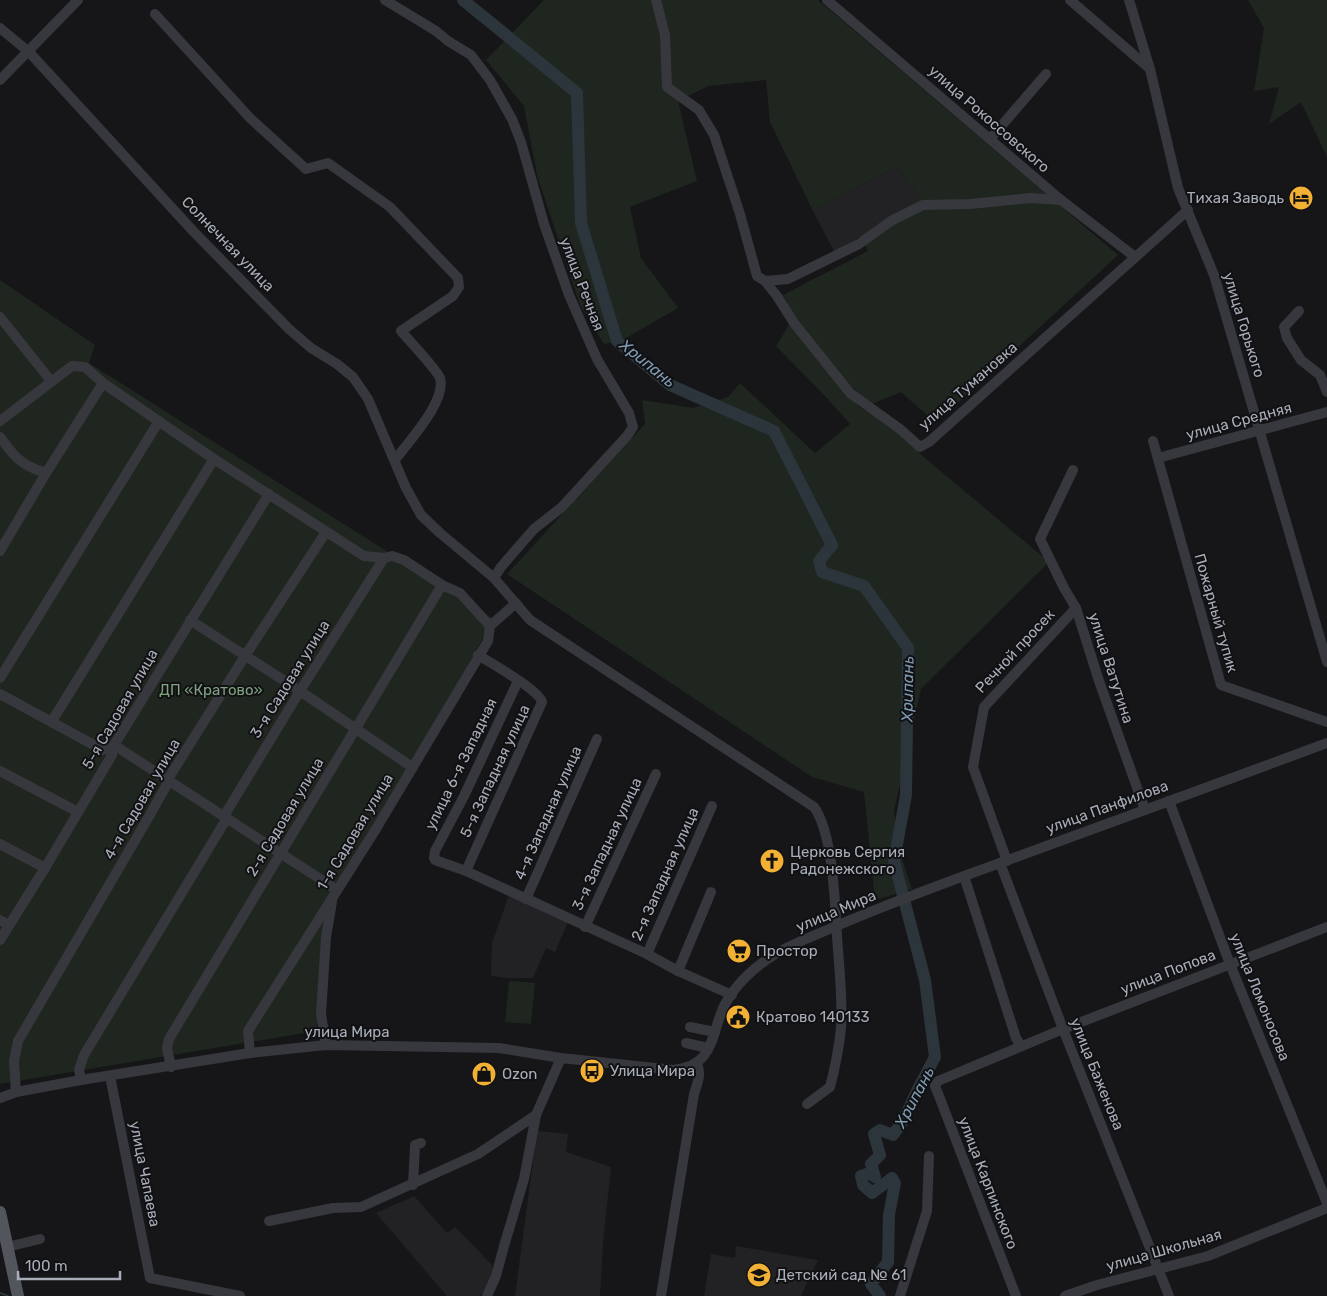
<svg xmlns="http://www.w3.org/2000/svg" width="1327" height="1296" font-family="Rubik,sans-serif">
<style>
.built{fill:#222225}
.green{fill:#1e261f}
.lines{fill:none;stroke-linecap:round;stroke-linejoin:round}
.stream{stroke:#2c353c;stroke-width:2}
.river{stroke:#2c353c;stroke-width:12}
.minor{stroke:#37383d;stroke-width:10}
.major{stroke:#53555c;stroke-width:12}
.labels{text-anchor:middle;stroke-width:4;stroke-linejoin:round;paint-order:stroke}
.street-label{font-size:15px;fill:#a8adb8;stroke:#111113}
.poi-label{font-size:15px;fill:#a8adb8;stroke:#111113;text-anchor:start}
.park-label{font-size:15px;fill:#7fa381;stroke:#111113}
.water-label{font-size:16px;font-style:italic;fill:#7f9bb3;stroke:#111113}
</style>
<rect width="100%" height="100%" fill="#161618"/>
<!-- built -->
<g class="built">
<polygon points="896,167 921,197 835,253 813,211"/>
<polygon points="509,895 568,922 555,952 546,948 533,978 507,978 491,976 492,943"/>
<polygon points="537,1131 568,1134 566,1152 611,1167 603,1243 600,1296 515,1296"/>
<polygon points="414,1196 447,1233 455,1227 492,1265 493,1274 488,1287 480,1296 447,1296 376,1213"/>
<polygon points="736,1246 818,1260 801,1296 704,1296 711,1254 735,1258"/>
</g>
<!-- green -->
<g class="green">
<polygon points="544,0 818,0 1118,255 936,423 901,392 872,404 845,382 799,323 783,295 868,251 860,236 921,197 896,167 813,211 770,122 766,80 708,86 678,101 697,181 630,207 641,258 678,308 621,341 604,344 580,305 537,175 524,106 486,60"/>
<polygon points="1248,0 1327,0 1327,157 1301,102 1269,124 1279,87 1254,91 1264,28"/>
<polygon points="0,280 95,345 89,363 494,619 335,900 316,1031 0,1084"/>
<polygon points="790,323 859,407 892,426 908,439 919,453 1049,562 921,689 894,811 900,853 912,889 875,900 864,792 812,777 507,574 645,424 642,400 693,408 728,397 740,383 815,453 850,424 825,396 776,346"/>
<polygon points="509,981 535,983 531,1024 505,1022"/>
</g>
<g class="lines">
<!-- stream -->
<polyline class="stream" points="0,1293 8,1296"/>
<!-- river -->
<polyline class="river" points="463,0 577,93 581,223 617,341 670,385 774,431 832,545 819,561 822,572 864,586 908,648 906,795 894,861 925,980 935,1057 918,1089 903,1121 893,1135 880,1130 874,1134 880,1155 871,1164 875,1177 870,1173 861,1176 863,1185 872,1193 892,1178 895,1183 889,1215 888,1262 871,1284 880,1296"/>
<!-- minor -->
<g class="minor">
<polyline points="385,0 436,31 448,41 471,55 490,80 512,119 521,142 544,224 569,295 597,359 629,413 633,427 627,436 562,507 534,529 501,567 494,578"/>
<polyline points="656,0 665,35 667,87 699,110 714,135 740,214 757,276 765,281 777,296 794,323 850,393 900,429 920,447 929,442 1188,210"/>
<polyline points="827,0 1061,200 1135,257"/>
<polyline points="1070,0 1149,68"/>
<polyline points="1129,0 1150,69 1178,188 1214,275 1327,662"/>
<path d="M155,14L250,118L306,169L328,163L390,207L458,278L459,287L453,296L401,331C409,340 437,370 440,378C447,401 408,442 395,460"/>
<path d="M0,28L29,52L193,231L289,329L311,348L337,364L353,377L368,399L406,488L421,515L440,533L494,578L530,620L814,807C833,833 835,903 837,936C839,967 843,997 841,1028C839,1048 835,1068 830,1087L807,1104"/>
<polyline points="0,80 78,0"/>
<polyline points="990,139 1046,74"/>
<polyline points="765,281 788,279 859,244 891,221 923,205 970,204 1030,198 1061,200"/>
<polyline points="1299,311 1284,327 1287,338 1301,360 1320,375 1327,392"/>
<polyline points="0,317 51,381"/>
<polyline points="0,421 72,366 85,367 103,383 214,459 364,556 384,558 392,556 404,560 442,585 460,593 490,626 516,603"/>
<path d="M0,437C15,458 21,465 46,473"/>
<polyline points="1153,441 1221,685 1327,722"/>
<polyline points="1158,458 1327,412"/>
<polyline points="1073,470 1040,539 1064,588 1076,608 1099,681 1145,810"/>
<polyline points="0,551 46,473 103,383"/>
<polyline points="190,620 300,691 412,767"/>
<polyline points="0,678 159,421"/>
<polyline points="518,681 464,796 435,851 434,858 435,860 466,871 647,954 678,971 732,995"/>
<polyline points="0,694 103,750 114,745 337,890"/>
<polyline points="52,721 214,459"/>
<polyline points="0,771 78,812"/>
<polyline points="1169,801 1230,964 1327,1203"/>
<polyline points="224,816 300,691 384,558"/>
<polyline points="0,844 45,868"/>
<polyline points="1007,861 973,767 984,707 1076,608"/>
<polyline points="1000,863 1063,1029 1169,1296"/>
<path d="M466,871L542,702C539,690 491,663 478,655"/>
<polyline points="964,876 1016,1038 1021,1046"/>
<polyline points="526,899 597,739"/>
<polyline points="0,920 9,925"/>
<polyline points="585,927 656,774"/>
<polyline points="0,940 45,868 112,755 114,745 269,494"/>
<polyline points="647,954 712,806"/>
<polyline points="678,971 711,892"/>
<polyline points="690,1027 715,1032"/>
<polyline points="686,1043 708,1048"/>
<polyline points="326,1045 321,1014 326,937 332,902"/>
<polyline points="250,1053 248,1031 376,829 488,641 490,626"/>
<polyline points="171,1067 167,1048 169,1039 442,585"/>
<polyline points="110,1076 150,1278 240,1296"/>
<polyline points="81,1080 79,1070 84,1055 227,818"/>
<polyline points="16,1092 14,1061 18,1041 151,813 166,786 168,779 245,656 326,532"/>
<path d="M0,1098L16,1092L81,1080L250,1053L326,1045L499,1048L561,1058L674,1070C716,1065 710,1034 725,1004C738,981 756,965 779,952C796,942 816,935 834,927C888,904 944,883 1000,863C1109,824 1218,783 1327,743"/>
<polyline points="413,1185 415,1145 421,1143"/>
<polyline points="269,1221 333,1208 361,1207 478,1154 536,1115 561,1058"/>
<polyline points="7,1247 40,1239"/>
<polyline points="487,1296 496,1276 504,1246 524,1179 536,1115"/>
<path d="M661,1296L694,1094C697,1084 702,1074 697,1064"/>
<polyline points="900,1296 927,1211 929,1156"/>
<polyline points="1016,1296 939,1096 935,1086 938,1081 1063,1029 1327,927"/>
<polyline points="1065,1296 1097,1285 1208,1256 1327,1208"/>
</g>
<!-- major -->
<polyline class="major" points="0,1212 18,1296"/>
</g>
<!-- icons -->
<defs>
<symbol id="hotel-disc" viewBox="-11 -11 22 22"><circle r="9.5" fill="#f2b134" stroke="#111113"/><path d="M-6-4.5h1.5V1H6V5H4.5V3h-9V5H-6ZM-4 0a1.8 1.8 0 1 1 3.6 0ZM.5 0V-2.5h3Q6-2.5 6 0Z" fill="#111"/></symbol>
<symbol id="church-disc" viewBox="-11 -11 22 22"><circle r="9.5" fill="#f2b134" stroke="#111113"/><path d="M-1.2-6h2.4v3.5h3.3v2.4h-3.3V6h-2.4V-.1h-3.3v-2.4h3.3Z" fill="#111"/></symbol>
<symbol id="supermarket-disc" viewBox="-11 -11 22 22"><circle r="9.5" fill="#f2b134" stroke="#111113"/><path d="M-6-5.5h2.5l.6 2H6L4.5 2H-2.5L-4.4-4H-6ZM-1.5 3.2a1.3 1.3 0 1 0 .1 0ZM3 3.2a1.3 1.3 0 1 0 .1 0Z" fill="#111"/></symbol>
<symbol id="civic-disc" viewBox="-11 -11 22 22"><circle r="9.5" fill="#f2b134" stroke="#111113"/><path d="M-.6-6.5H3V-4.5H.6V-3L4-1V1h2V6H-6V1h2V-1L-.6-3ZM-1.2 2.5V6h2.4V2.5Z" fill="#111"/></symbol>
<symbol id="bus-disc" viewBox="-11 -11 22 22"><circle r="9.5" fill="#f2b134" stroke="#111113"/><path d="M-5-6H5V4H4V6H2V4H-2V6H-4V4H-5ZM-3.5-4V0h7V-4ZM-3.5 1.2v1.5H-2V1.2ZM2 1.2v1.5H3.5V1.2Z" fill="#111"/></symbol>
<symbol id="shop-disc" viewBox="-11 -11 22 22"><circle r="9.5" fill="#f2b134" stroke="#111113"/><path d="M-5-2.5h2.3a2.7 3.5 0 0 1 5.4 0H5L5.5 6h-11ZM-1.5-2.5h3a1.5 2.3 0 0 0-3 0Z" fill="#111"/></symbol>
<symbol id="school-disc" viewBox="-11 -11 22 22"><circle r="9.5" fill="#f2b134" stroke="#111113"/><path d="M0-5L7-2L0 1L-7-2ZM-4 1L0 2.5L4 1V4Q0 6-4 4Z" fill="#111"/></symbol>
</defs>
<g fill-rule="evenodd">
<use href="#hotel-disc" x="1287" y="184" width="28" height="28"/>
<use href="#church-disc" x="758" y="847" width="28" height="28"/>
<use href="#supermarket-disc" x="725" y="937" width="28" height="28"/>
<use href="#civic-disc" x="724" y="1003" width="28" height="28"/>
<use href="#bus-disc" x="578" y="1057" width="28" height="28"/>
<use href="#shop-disc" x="470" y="1060" width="28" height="28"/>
<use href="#school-disc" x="745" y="1261" width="28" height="28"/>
</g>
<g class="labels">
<!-- street labels -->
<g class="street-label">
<text transform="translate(989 119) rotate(41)" y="5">улица Рокоссовского</text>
<text transform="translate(228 244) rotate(46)" y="5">Солнечная улица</text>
<text transform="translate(582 284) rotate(69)" y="5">улица Речная</text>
<text transform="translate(1244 325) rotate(73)" y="5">улица Горького</text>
<text transform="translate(968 386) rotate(-41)" y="5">улица Тумановка</text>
<text transform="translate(1239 421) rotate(-15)" y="5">улица Средняя</text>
<text transform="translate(1216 613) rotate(74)" y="5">Пожарный тупик</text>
<text transform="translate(1015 651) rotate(-47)" y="5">Речной просек</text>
<text transform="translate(1111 668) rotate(72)" y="5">улица Ватутина</text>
<text transform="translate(290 679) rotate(-58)" y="5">3-я Садовая улица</text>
<text transform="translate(120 709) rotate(-60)" y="5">5-я Садовая улица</text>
<text transform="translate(461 764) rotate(-64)" y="5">улица 6-я Западная</text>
<text transform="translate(495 771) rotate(-65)" y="5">5-я Западная улица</text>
<text transform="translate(142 799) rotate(-60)" y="5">4-я Садовая улица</text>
<text transform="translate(1107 807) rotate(-20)" y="5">улица Панфилова</text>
<text transform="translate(548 813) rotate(-66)" y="5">4-я Западная улица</text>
<text transform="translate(285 817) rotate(-59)" y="5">2-я Садовая улица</text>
<text transform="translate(355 832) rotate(-59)" y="5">1-я Садовая улица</text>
<text transform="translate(607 844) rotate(-65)" y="5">3-я Западная улица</text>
<text transform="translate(665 874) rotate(-66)" y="5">2-я Западная улица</text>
<text transform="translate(836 911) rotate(-23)" y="5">улица Мира</text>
<text transform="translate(1168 972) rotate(-21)" y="5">улица Попова</text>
<text transform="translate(1260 997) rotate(68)" y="5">улица Ломоносова</text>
<text x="347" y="1037">улица Мира</text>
<text transform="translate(1097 1074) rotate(68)" y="5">улица Баженова</text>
<text transform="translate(145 1174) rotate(79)" y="5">улица Чапаева</text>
<text transform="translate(988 1183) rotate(69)" y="5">улица Карпинского</text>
<text transform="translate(1164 1250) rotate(-16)" y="5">улица Школьная</text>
</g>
<!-- poi labels -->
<g class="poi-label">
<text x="1284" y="203" text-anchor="end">Тихая Заводь</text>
<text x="790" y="857">Церковь Сергия<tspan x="790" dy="17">Радонежского</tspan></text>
<text x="756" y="956">Простор</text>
<text x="756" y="1022">Кратово 140133</text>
<text x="610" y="1076">Улица Мира</text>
<text x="502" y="1079">Ozon</text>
<text x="776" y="1280">Детский сад № 61</text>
</g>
<!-- park labels -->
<g class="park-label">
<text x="211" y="695">ДП «Кратово»</text>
</g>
<!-- water labels -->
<g class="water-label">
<text transform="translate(648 363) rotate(39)" y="6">Хрипань</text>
<text transform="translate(907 689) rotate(-89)" y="6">Хрипань</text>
<text transform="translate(914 1097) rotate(-62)" y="6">Хрипань</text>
</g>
</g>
<!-- scale -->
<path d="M18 1271v8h102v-8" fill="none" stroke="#a8adb8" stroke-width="2.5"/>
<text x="25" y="1271" font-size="15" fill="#a8adb8" stroke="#111113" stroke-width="4" paint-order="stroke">100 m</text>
</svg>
